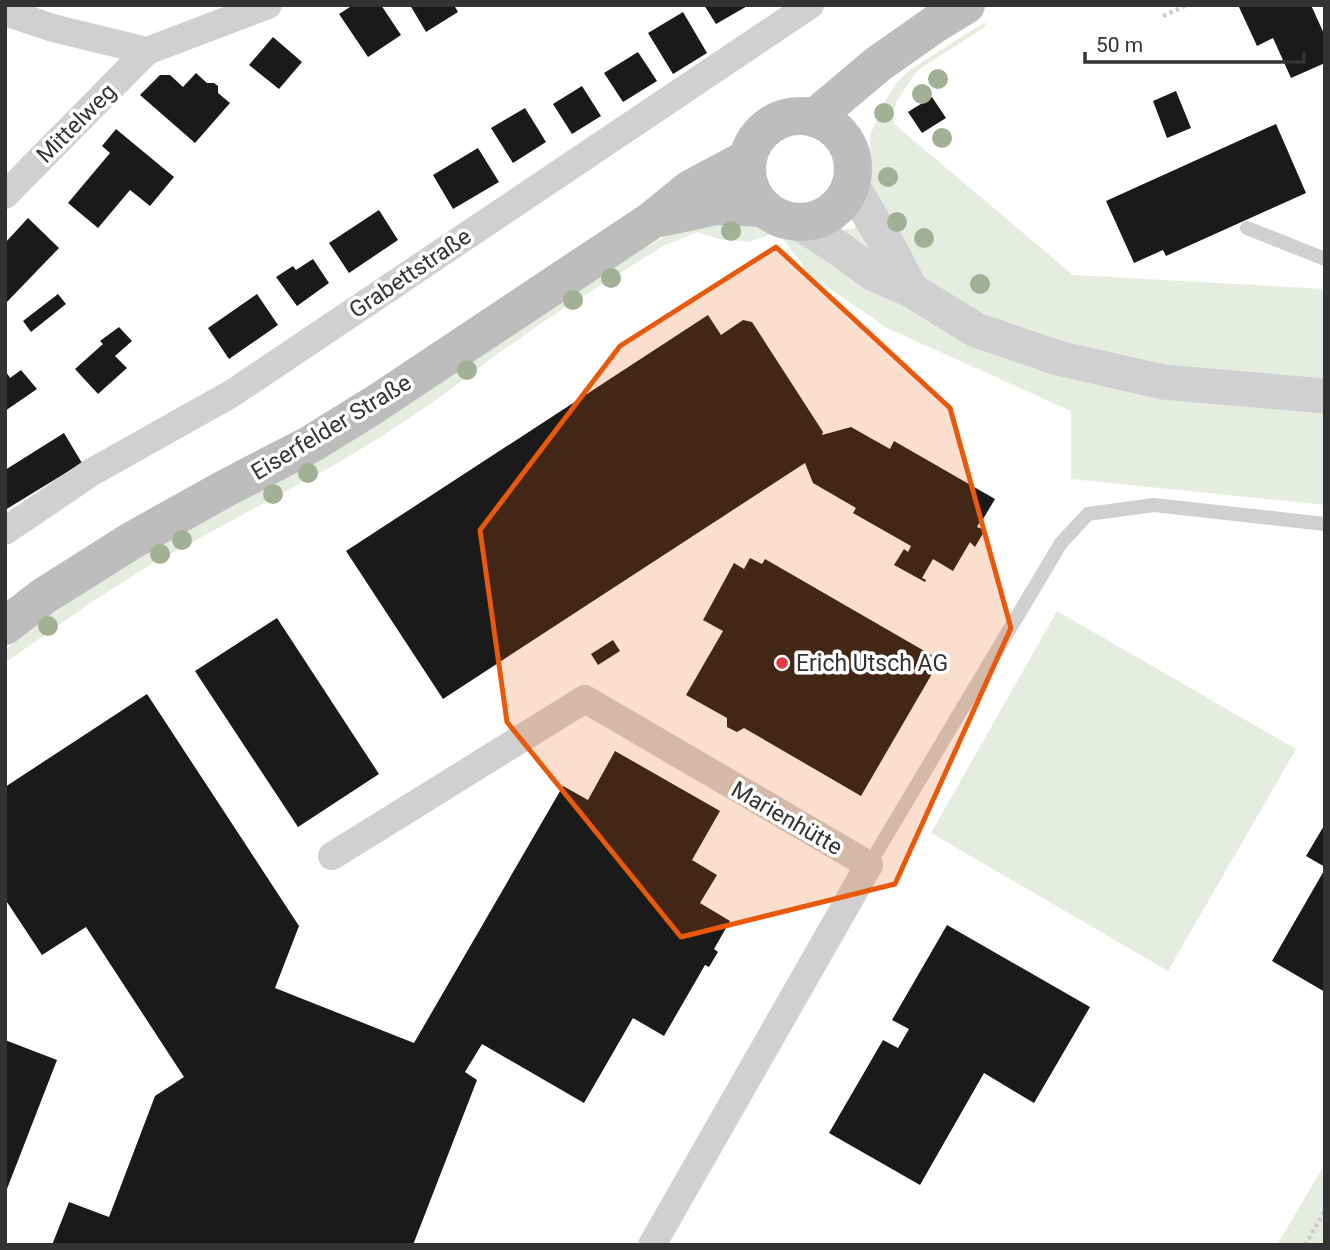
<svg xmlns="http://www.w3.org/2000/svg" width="1330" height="1250" font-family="Roboto,sans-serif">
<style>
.green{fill:#e6ecdf}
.building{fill:#1a1a1a}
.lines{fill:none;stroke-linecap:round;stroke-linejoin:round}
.path{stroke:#cdcdcd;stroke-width:4.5;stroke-dasharray:3.5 3.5;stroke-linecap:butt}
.service{stroke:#d0d0d0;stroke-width:14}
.minor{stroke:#d0d0d0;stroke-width:28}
.tertiary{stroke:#d0d0d0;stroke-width:35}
.secondary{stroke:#bdbdbd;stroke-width:38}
.tree{fill:#a2b095}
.marked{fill:#e8590c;fill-opacity:0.2;stroke:#e8590c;stroke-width:5;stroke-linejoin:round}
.poi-dot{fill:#e63946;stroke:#fff;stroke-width:2.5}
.labels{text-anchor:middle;stroke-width:7;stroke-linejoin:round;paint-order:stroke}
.street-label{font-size:23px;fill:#333;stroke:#fff}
.poi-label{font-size:23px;fill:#333;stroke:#fff;text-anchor:start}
</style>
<rect width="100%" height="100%" fill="#fff"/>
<!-- green -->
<g class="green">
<polygon points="987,23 985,27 918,70 898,99 893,112 894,124 1073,275 1325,289 1325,505 1071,479 1071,411 887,328 810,275 779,233 855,229 869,163 870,135 887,98 897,82 911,69 982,24"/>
<polygon points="718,223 757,225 778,232 749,242 719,239 697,232 663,246 555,314 497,354 439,398 384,435 336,464 150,565 90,603 5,663 5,650 48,617 107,577 622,260 660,239 696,226"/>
<polygon points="1057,611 1296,749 1168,971 931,833"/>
<polygon points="1325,1164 1325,1245 1277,1245"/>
</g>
<!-- building -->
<g class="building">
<polygon points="353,5 381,5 401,35 368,57 339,14"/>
<polygon points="410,5 454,5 458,12 426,32"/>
<polygon points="704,5 749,5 716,24"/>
<polygon points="1238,5 1311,5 1325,36 1325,63 1291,78 1273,38 1257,46"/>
<polygon points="683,12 707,53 673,74 648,33"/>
<polygon points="273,37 302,62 279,89 249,65"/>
<polygon points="638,52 657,81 623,102 604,73"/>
<polygon points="196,73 207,83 214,83 218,86 218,93 230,103 195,143 140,95 160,75 170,75 183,87"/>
<polygon points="582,86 601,116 572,134 553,104"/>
<polygon points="1176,91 1191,128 1167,138 1153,101"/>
<polygon points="932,97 946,118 922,133 908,112"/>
<polygon points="525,108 546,142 513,163 491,128"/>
<polygon points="1276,124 1306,193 1166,256 1163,250 1134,263 1106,201"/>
<polygon points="116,129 174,177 150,206 130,190 98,228 68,203 110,153 102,146"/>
<polygon points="478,148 499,182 453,209 433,175"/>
<polygon points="379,210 398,240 349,273 329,243"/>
<polygon points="28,218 59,248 5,304 5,243"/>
<polygon points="313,259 329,283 297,306 276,277 293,266 296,270"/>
<polygon points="58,294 66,304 31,332 23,321"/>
<polygon points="257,294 278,325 229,359 208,328"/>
<polygon points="708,315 721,335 743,320 752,322 823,432 822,435 851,427 890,449 894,441 995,499 982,521 981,520 977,527 985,530 975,547 970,542 953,571 933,559 922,578 926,580 925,582 894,565 904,549 908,552 911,546 853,513 856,508 813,483 805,463 443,699 346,551"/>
<polygon points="119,327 132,341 115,356 127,368 98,394 75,369 103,344 100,341"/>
<polygon points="5,370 10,378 21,370 37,389 5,411"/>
<polygon points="64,433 82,463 5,510 5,470"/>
<polygon points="750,558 762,564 765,559 940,660 861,796 744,728 737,732 727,727 727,718 686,695 723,631 703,620 734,563 744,569"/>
<polygon points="277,618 379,774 298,827 195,671"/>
<polygon points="613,640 620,651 598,665 591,654"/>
<polygon points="147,694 299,926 275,988 414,1043 563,786 588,800 615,751 720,811 692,860 717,875 700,903 730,921 714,949 718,952 709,967 705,965 664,1036 633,1018 584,1103 482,1044 465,1072 477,1080 413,1245 52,1245 69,1202 109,1217 155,1096 184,1077 86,927 42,955 5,899 5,787"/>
<polygon points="1325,824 1325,867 1306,856"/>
<polygon points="1325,869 1325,992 1272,961"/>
<polygon points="947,925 1090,1007 1034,1103 984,1073 920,1185 829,1133 883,1040 898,1048 909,1029 892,1020"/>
<polygon points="5,1040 57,1060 5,1194"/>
</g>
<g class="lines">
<!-- path -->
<g class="path">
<polyline points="1163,16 1187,5"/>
<polyline points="1305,1245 1325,1211"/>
</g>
<!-- service -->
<g class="service">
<polyline points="1247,228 1325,259"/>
<polyline points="869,865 1061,543 1088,514 1154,505 1325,524"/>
</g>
<!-- minor -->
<g class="minor">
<polyline points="5,12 53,28 147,51 268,5"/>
<polyline points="5,195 147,51"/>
<polyline points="5,531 92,472 231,394 810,5"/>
<polyline points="332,856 585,699 869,865 652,1245"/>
</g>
<!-- tertiary -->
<g class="tertiary">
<polyline points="851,184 892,253 911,290"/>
<polyline points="798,222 838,248 874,274 911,290 976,330 1058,358 1163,382 1325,396"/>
</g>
<!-- secondary -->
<g class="secondary">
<circle cx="800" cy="169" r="53"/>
<polyline points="814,118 878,64 935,24 966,5"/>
<polyline points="661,218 716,206 764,208"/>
<polyline points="5,626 44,596 131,541 226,488 311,444 374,405 652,220 690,189 748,158"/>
</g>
</g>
<!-- trees -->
<g class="tree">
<circle cx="938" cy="79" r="10"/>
<circle cx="922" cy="94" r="10"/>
<circle cx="884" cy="113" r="10"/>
<circle cx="942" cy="138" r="10"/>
<circle cx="888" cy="177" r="10"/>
<circle cx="897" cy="222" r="10"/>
<circle cx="731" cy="231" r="10"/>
<circle cx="924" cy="238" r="10"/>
<circle cx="611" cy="278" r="10"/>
<circle cx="980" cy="284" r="10"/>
<circle cx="573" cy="300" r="10"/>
<circle cx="467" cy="370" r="10"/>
<circle cx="308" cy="473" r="10"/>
<circle cx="273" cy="494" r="10"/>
<circle cx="182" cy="540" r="10"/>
<circle cx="160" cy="554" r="10"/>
<circle cx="48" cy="626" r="10"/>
</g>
<!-- marked area -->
<path class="marked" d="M776,247L950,408L1011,628L895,884L681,937L507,722L480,530L620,346Z"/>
<!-- markers -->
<circle class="poi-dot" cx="782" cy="663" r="7"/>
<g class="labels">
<!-- street labels -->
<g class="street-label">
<text transform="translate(76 123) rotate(-45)" y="8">Mittelweg</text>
<text transform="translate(410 273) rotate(-34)" y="8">Grabettstraße</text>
<text transform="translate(331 427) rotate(-31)" y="8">Eiserfelder Straße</text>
<text transform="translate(787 818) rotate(30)" y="8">Marienhütte</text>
</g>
<!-- poi labels -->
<g class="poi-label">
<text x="796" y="671">Erich Utsch AG</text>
</g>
</g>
<!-- border -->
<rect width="1330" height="1250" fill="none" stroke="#333333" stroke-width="14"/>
<!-- scale -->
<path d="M1085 52v10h219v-10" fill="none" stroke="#333333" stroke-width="3.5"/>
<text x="1096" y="52" font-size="21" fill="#333333" stroke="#ffffff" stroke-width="5" paint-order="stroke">50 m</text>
</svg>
